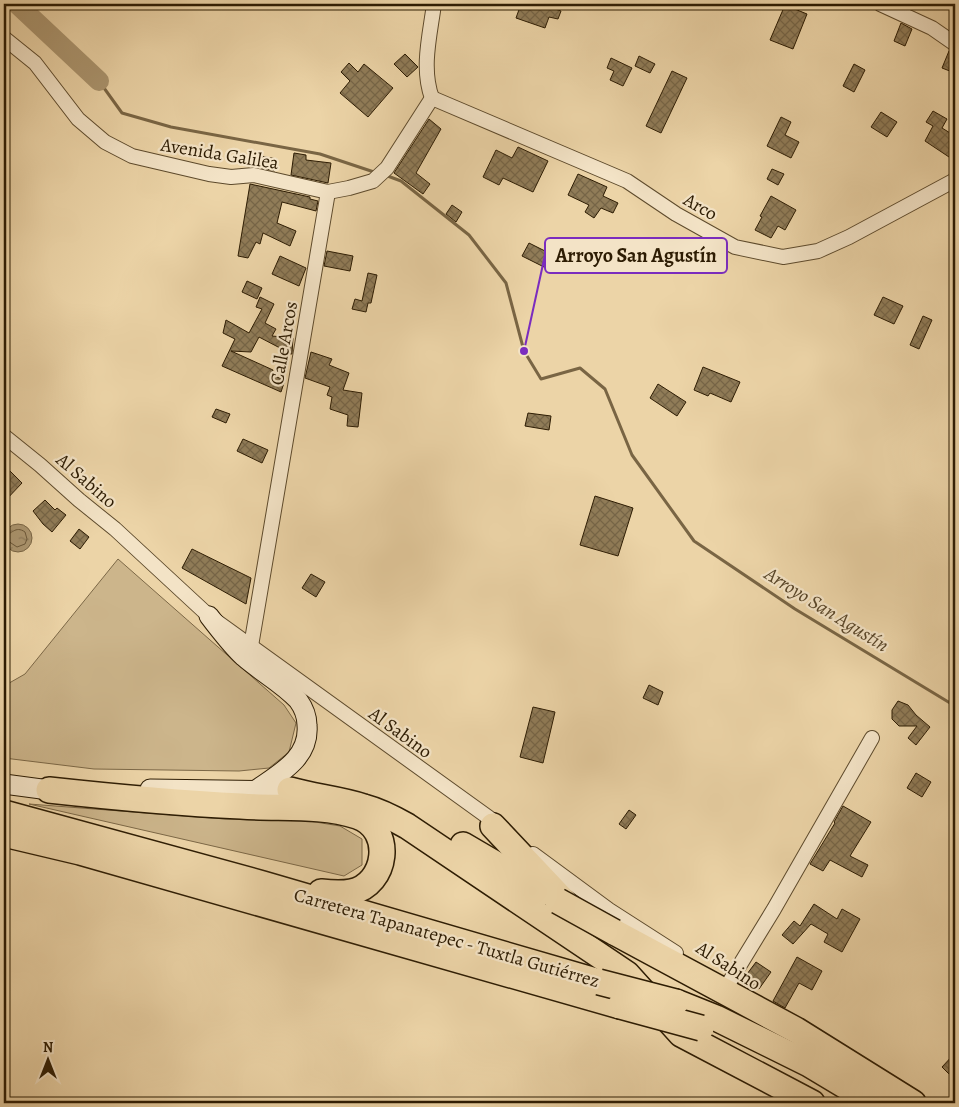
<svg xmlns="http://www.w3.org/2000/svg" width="959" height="1107" font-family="Alegreya,serif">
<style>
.grass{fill:#ccb58b;stroke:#7c6847}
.water{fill:url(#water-ripples);stroke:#796544}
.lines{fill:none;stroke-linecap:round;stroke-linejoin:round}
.shore{stroke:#6c5839;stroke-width:1}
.stream{stroke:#796544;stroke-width:3}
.river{stroke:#ab956f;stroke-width:20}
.building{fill:url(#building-cross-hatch);stroke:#2d1c03}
.street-casing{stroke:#5d4a2c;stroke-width:16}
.secondary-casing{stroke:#2d1c03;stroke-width:21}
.highway-casing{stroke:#2d1c03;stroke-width:28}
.street{stroke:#f3e3c6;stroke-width:14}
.secondary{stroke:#f3e3c6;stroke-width:19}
.highway{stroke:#ecd4a7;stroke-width:25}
.highway-bridge-casing{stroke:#2d1c03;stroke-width:28;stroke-linecap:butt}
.highway-bridge{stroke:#ecd4a7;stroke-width:25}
.labels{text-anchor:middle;stroke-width:4.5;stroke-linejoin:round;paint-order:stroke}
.street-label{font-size:19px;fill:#2d1c03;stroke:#f3e3c6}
.water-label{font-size:20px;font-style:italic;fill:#594629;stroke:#f3e3c6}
.leader{fill:none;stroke:#7b2cbf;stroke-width:2}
.callout-dot{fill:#7b2cbf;stroke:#f3e3c6;stroke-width:2}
.callout{fill:#f3e3c6;stroke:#7b2cbf;stroke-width:2}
.callout-label{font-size:20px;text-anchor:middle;font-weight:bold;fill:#2d1c03}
</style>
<defs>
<pattern id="water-ripples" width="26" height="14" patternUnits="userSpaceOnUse" patternTransform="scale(1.25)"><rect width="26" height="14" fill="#ab956f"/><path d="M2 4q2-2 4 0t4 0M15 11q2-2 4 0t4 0" fill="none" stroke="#8c7959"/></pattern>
<pattern id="building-cross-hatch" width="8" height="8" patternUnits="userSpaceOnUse" patternTransform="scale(1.25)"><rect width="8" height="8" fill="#907c58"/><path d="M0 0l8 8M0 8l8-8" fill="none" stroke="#766547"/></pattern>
</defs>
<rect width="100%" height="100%" fill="#ecd4a7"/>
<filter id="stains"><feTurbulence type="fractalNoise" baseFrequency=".004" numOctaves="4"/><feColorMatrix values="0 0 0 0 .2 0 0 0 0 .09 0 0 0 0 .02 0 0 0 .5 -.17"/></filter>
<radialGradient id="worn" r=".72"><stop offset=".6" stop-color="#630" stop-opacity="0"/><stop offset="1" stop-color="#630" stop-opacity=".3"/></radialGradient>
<!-- grass -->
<g class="grass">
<polygon points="118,559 284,705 296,723 289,752 269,768 239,771 94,769 4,758 4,686 25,674"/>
<polygon points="29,804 225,819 309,821 340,826 362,839 362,865 344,876"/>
</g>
<!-- water -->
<circle class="water" cx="18" cy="538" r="14"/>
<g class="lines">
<!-- shore -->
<path class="shore" d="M4,535C12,535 15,525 25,532L27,539L25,544L17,547L8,541L4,540"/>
<!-- stream -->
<g class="stream">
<polyline points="17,4 99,81 122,113 171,127 320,154 377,173"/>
<polyline points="385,175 401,181 469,235 506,283 524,351 541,379 580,368 605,389 632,455 694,541 795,609 955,706"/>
</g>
<!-- river -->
<polyline class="river" points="17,4 99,81"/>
</g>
<!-- building -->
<g class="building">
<polygon points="521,4 557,4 555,9 561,11 558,19 549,17 545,28 516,18"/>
<polygon points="785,5 807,14 793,49 770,40"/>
<polygon points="901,23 912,29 905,46 894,41"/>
<polygon points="949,51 955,53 955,73 942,68"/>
<polygon points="405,54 418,67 407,77 394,64"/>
<polygon points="639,56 655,64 650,73 635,66"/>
<polygon points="611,58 632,68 623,86 610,80 614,71 607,68"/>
<polygon points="349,63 358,72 364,64 393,88 368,117 340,93 350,81 341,72"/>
<polygon points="854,64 865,70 854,92 843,86"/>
<polygon points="672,71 687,78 661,133 646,126"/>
<polygon points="933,111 947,119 942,128 955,136 955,161 925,141 933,126 926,122"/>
<polygon points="881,112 897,122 887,137 871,127"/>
<polygon points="781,117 791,122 785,135 799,142 791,158 767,146"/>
<polygon points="429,119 441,129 416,173 430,184 423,194 394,173"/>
<polygon points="518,147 548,161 533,192 503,178 499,185 483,177 496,150 512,158"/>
<polygon points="294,153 306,155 306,160 331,163 328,183 291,175"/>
<polygon points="254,155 277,159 275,171 252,166"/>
<polygon points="772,169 784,174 778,185 767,179"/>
<polygon points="578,174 607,187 603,196 618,203 613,213 601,208 594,218 585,212 589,205 568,195"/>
<polygon points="250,184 310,197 310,199 318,201 316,211 282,202 277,223 296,231 290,246 263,233 260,244 256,242 248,258 238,256"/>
<polygon points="771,196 796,210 785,230 778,226 771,238 755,230 762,217 760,216"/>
<polygon points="452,205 462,212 456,222 446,214"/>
<polygon points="529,243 555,256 548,269 522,256"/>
<polygon points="327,251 353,256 350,271 324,266"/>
<polygon points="280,256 306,268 299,286 272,274"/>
<polygon points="368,273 377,275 371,303 368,303 366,312 352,309 355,299 362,301"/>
<polygon points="247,281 262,288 257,299 242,292"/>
<polygon points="260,297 274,304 265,323 276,329 272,336 293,338 292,354 280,353 280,348 259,337 251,352 231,351 273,370 271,375 285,380 281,392 222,366 235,339 223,333 226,320 249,333 262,309 256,307"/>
<polygon points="883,297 903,306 894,324 874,315"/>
<polygon points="923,316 932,320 919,349 910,345"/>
<polygon points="311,352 332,359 329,365 349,373 343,390 362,393 358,427 347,426 348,415 330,409 332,397 327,395 330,387 305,378"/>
<polygon points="703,367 740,382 731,402 710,393 708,396 694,390"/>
<polygon points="658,384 686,402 677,416 650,398"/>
<polygon points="216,409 230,414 226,423 212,417"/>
<polygon points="528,413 551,416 549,430 525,426"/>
<polygon points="243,439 268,450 262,463 237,451"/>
<polygon points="4,465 22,483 4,502"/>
<polygon points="595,496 633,508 618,556 580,545"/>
<polygon points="45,500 55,510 57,508 66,515 52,532 43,524 33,511"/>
<polygon points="79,529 89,537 80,549 70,541"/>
<polygon points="192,549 251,578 246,604 182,568"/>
<polygon points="311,574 325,582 316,597 302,588"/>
<polygon points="649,685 663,692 658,705 643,698"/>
<polygon points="898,701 908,705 916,715 930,727 916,745 908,738 917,726 899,726 892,719 892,710"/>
<polygon points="533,707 555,712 543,763 520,757"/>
<polygon points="916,773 931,782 922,797 907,788"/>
<polygon points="843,806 871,822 850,856 868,865 862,877 830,860 823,871 810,864 835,823 834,822"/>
<polygon points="629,810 636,815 626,829 619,824"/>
<polygon points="814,904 837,919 842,909 860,919 842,952 824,942 828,934 811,924 793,944 782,935 794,921 800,926"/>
<polygon points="797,957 822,971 812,990 799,983 785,1008 773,1001"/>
<polygon points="756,962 771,972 759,989 744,978"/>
<polygon points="955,1053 955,1080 942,1067"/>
</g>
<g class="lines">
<defs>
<g id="street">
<polyline points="880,4 932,28 955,44"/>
<polyline points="4,38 35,63 78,119 105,142 132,156 209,174 231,177 254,175 328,192 349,188 373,181 387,168 432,98"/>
<polyline points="432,98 627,181 676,214 735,247 783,257 818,251 849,237 955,180"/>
<path d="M432,98C421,68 430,35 434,4"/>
<polyline points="4,436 40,465 79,500 115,529 209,616 492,820 493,826 497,829"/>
<polyline points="251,646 328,192"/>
<polyline points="533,854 609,910 676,953"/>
<polyline points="727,986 774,909 872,738"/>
</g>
<g id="secondary">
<path d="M209,616C220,630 231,645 244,657C261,672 282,683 298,700C303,707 307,716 307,725C310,758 280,773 256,790"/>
<polyline points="4,784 49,790 62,789"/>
<polyline points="150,789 302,791"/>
</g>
<g id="highway">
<path d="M49,790C113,797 177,803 241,806C279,809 320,804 357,816C395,829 387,885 351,892C341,894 330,893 321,892"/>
<path d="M290,790C314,797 340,799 364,807C379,811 393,818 407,826L627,974L681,1034L812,1103"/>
<polyline points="4,813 263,884 599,982"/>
<polyline points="493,826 577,915"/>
<polyline points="4,834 80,852 620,1006"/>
<polyline points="463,845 543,892"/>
<polyline points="614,932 796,1030 913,1103"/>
<polyline points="676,1002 716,1018 809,1064 874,1103"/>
</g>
</defs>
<!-- street casing -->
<use href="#street" class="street-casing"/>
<!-- secondary casing -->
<use href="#secondary" class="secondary-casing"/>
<!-- highway casing -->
<use href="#highway" class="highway-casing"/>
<!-- street -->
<use href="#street" class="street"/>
<!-- secondary -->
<use href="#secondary" class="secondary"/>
<!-- highway -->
<use href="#highway" class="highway"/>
<defs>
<g id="highway-bridge">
<polyline points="558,901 614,932"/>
<polyline points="599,982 676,1002"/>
<polyline points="620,1006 701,1028"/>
</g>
</defs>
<!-- highway-bridge casing -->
<use href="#highway-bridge" class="highway-bridge-casing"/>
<!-- highway-bridge -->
<use href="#highway-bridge" class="highway-bridge"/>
</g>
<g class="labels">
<!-- street labels -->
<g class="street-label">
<text transform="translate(220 153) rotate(9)" y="7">Avenida Galilea</text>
<text transform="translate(701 206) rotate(30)" y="7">Arco</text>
<text transform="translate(283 343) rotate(-80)" y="7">Calle Arcos</text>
<text transform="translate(87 480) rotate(41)" y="7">Al Sabino</text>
<text transform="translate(401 732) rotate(36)" y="7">Al Sabino</text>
<text transform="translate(447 937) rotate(16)" y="7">Carretera Tapanatepec - Tuxtla Gutiérrez</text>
<text transform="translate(729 965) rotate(33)" y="7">Al Sabino</text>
</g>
<!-- water labels -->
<g class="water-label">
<text transform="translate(827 609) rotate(32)" y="7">Arroyo San Agustín</text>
</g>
</g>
<!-- callouts -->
<path class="leader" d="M524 351L545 255"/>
<circle class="callout-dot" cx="524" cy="351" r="5"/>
<rect class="callout" x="545" y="238" width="182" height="35" rx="5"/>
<g class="callout-label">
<text x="636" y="262">Arroyo San Agustín</text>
</g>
<!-- margin -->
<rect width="959" height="1107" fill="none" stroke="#ecd4a7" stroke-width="20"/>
<rect x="5" y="5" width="949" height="1097" fill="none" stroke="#2d1c03" stroke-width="2.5"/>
<rect x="10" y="10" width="939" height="1087" fill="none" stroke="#2d1c03"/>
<!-- north arrow -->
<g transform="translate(48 1060)" stroke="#f3e3c6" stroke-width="4" paint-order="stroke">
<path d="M0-4L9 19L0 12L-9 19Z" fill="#2d1c03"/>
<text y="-8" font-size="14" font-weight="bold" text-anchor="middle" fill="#2d1c03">N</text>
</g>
<rect width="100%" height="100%" filter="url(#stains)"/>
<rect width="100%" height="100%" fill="url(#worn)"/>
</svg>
